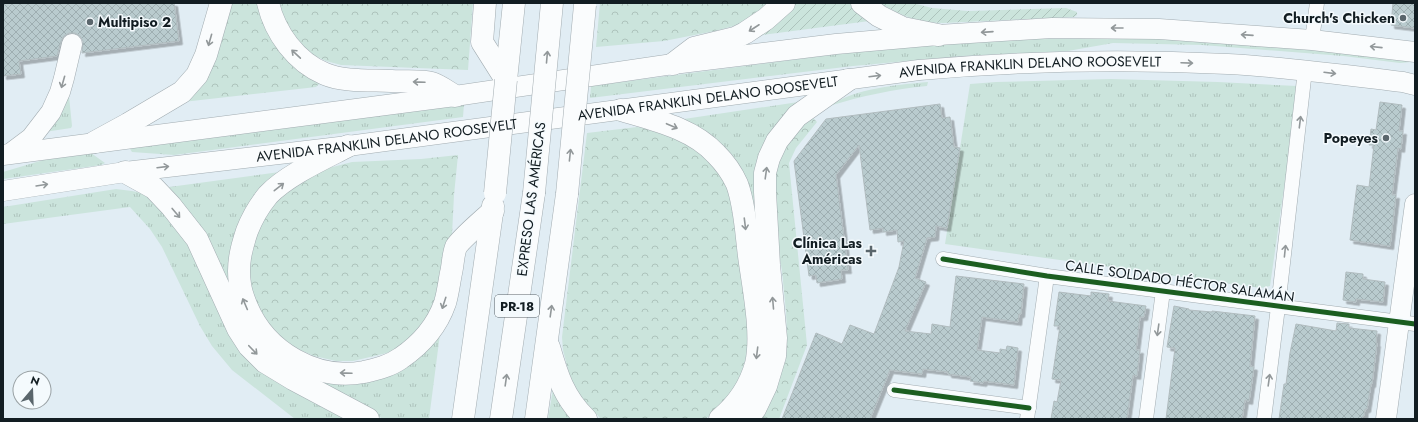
<svg xmlns="http://www.w3.org/2000/svg" width="1418" height="422" font-family="Jost,sans-serif">
<style>
.grass{fill:url(#grass-tufts)}
.forest{fill:url(#forest-crowns)}
.garden{fill:url(#garden-furrows)}
.building{fill:url(#building-cross-hatch);stroke:#b1bcbf;filter:url(#shadow)}
.lines{fill:none;stroke-linecap:round;stroke-linejoin:round}
.street-casing{stroke:#a2acb1;stroke-width:15}
.secondary-casing{stroke:#a2acb1;stroke-width:21}
.highway-casing{stroke:#a2acb1;stroke-width:23}
.street{stroke:#fafcfd;stroke-width:14}
.secondary{stroke:#fafcfd;stroke-width:20}
.highway{stroke:#fafcfd;stroke-width:22}
.highway-bridge-casing{stroke:#a2acb1;stroke-width:23;stroke-linecap:butt}
.highway-bridge{stroke:#fafcfd;stroke-width:22}
.cycleway-casing{stroke:#f4fafd;stroke-width:8}
.cycleway{stroke:#1b5e20;stroke-width:5}
.oneway{stroke:#92989a}
.poi-dot{fill:#5a666c;stroke:#f4fafd;stroke-width:1.5}
.labels{text-anchor:middle;stroke-width:3;stroke-linejoin:round;paint-order:stroke}
.shield{fill:#f4fafd;stroke:#565f64;stroke-width:1}
.shield-label{font-size:13px;font-weight:bold;fill:#121d22}
.poi-label{font-size:14px;font-weight:bold;fill:#121d22;stroke:#f4fafd;text-anchor:end}
.street-label{font-size:14px;fill:#121d22;stroke:#f4fafd}
</style>
<defs>
<pattern id="grass-tufts" width="24" height="20" patternUnits="userSpaceOnUse"><rect width="24" height="20" fill="#cbe4dc"/><path d="M3 7l-1-3M5 7V3M7 7l1-3M15 17l-1-3M17 17v-4M19 17l1-3" fill="none" stroke="#adc3bc"/></pattern>
<pattern id="forest-crowns" width="20" height="18" patternUnits="userSpaceOnUse"><rect width="20" height="18" fill="#cbe4dc"/><path d="M2 6a3 3 0 1 1 6 0M12 15a3 3 0 1 1 6 0" fill="none" stroke="#adc3bc"/></pattern>
<pattern id="garden-furrows" width="10" height="10" patternUnits="userSpaceOnUse"><rect width="10" height="10" fill="#cbe4dc"/><path d="M-1 1l2-2M0 10L10 0M9 11l2-2" fill="none" stroke="#adc3bc"/></pattern>
<pattern id="building-cross-hatch" width="8" height="8" patternUnits="userSpaceOnUse"><rect width="8" height="8" fill="#b9cbce"/><path d="M0 0l8 8M0 8l8-8" fill="none" stroke="#9eaeb1"/></pattern>
<filter id="shadow"><feDropShadow dx="3.5" dy="3.5" stdDeviation="0" flood-color="#0004"/></filter>
</defs>
<rect width="100%" height="100%" fill="#e1edf4"/>
<!-- grass -->
<g class="grass">
<polygon points="1069,37 1202,39 1411,59 1411,62 1400,63 1343,56 1202,45 1113,43 1068,51 962,56 853,66 590,98 591,86 853,52 960,43"/>
<polygon points="1111,79 1218,82 1297,86 1288,160 1270,286 1261,288 945,244 970,84 996,82"/>
<path d="M928,82L927,86C894,89 862,96 829,106C857,88 895,85 928,82Z"/>
<polygon points="68,86 72,126 71,128 38,133"/>
<polygon points="805,101 793,108 772,331 747,398 753,221 708,135 684,119"/>
<polygon points="464,104 463,117 174,155 132,152 130,149 132,147"/>
<polygon points="91,153 105,163 101,165 3,179 3,172 50,158"/>
<path d="M287,171L289,172C282,177 272,181 266,187C218,233 223,312 275,354C292,367 312,374 333,378C353,381 374,382 393,373C406,367 429,345 438,333L440,334L429,419H383L350,399L285,363L270,353L251,333L237,310L231,297L216,258L203,232L193,219L162,188Z"/>
<polygon points="116,189 132,191 146,194 353,419 295,419 232,370 212,346 200,326 162,247 150,229 130,207 3,224 3,207"/>
<polygon points="553,389 577,419 548,419"/>
</g>
<!-- forest -->
<g class="forest">
<polygon points="232,3 262,3 321,79 319,84 316,87 183,102"/>
<polygon points="278,3 473,3 468,70 341,65 326,61 311,54 293,36 283,18"/>
<polygon points="600,3 771,3 741,24 715,31 664,41 596,47"/>
<polygon points="809,114 817,122 796,148 789,163 807,345 779,419 758,419 777,385 786,359 787,333 786,312 782,271 775,230 776,153"/>
<polygon points="637,127 664,130 695,145 724,180 731,199 749,325 747,354 739,382 726,404 705,419 601,419 573,389 563,350 562,337 587,133"/>
<polygon points="458,155 454,195 452,235 430,322 409,343 387,353 353,361 336,361 314,356 291,346 272,329 254,299 245,256 267,202 313,172 352,162 421,159"/>
</g>
<!-- garden -->
<g class="garden">
<polygon points="791,3 851,3 877,20 755,36"/>
<path d="M879,3H913L932,8L968,11L1066,8L1077,12V15L1074,17L943,23C914,22 904,16 879,3Z"/>
</g>
<!-- building -->
<g class="building">
<polygon points="3,3 174,3 179,41 82,53 83,41 80,36 75,33 69,33 64,36 61,41 57,56 19,61 21,74 3,76"/>
<polygon points="1393,3 1415,3 1415,28 1391,25"/>
<polygon points="1380,102 1402,105 1399,131 1403,131 1401,149 1398,148 1392,195 1396,195 1390,246 1350,240 1357,185 1369,187 1374,145 1369,145 1371,129 1376,130"/>
<polygon points="940,104 942,118 950,117 954,147 960,148 947,228 936,226 935,237 927,238 915,278 926,282 905,331 931,334 932,324 950,327 956,276 1024,284 1021,314 1019,314 1018,322 982,317 977,350 1000,353 1000,349 1006,350 1007,346 1018,348 1014,385 984,381 983,383 970,381 971,377 948,374 948,372 923,369 922,374 890,370 870,419 782,419 816,333 842,344 850,325 874,334 899,267 904,241 898,242 897,230 883,232 883,228 870,230 859,145 836,175 848,270 841,270 842,279 817,283 816,275 809,276 794,161 826,119"/>
<polygon points="1346,272 1363,274 1363,279 1385,282 1383,302 1356,299 1356,302 1343,300"/>
<polygon points="1059,292 1091,296 1091,292 1109,294 1108,301 1146,306 1144,317 1140,317 1136,350 1140,350 1137,376 1133,375 1127,419 1051,419 1054,401 1057,402 1061,380 1052,379 1060,326 1054,326"/>
<polygon points="1174,306 1189,309 1189,310 1212,312 1212,311 1255,316 1250,366 1254,367 1249,401 1245,400 1242,419 1166,419 1175,348 1167,347"/>
<polygon points="1337,323 1349,324 1349,328 1377,331 1376,343 1377,343 1372,384 1371,384 1367,409 1365,409 1364,416 1363,416 1362,419 1279,419 1284,384 1286,384 1290,353 1296,324 1336,331"/>
</g>
<g class="lines">
<defs>
<g id="street">
<polyline points="1312,40 1317,3"/>
<polyline points="943,259 1047,276 1415,324"/>
<polyline points="894,390 1029,408"/>
<polyline points="1027,419 1047,276"/>
<polyline points="1146,419 1163,291"/>
<polyline points="1264,419 1278,307 1305,70"/>
</g>
<g id="secondary">
<polyline points="11,153 31,138 51,112 60,92 64,78 72,44"/>
<polyline points="3,155 455,96 673,64 836,44 938,35 1052,28 1159,29 1312,40 1415,52"/>
<path id="s1" d="M3,191L125,172L348,146L919,70C1022,61 1125,59 1228,64C1286,67 1345,75 1403,82L1415,85"/>
<polyline points="1386,419 1415,204"/>
</g>
<g id="highway">
<path d="M268,3C275,33 296,62 325,74C344,82 371,80 391,81C402,82 422,80 431,83C439,85 448,92 455,96"/>
<polyline points="485,3 482,42 506,80"/>
<polyline points="862,3 879,16 903,28 938,35"/>
<polyline points="673,64 694,48 735,38 745,33 766,19 784,3"/>
<polyline points="506,80 514,3"/>
<path d="M621,110C654,120 692,128 716,154C724,162 732,173 737,184C745,206 746,232 749,256C753,287 763,333 756,364C750,386 737,405 720,419"/>
<polyline points="95,142 128,124 182,92 197,75 206,55 221,3"/>
<path d="M348,146C323,159 287,175 268,195C259,206 252,218 247,231C241,249 237,265 240,284C241,293 244,300 247,307C266,352 316,381 364,372C377,369 390,366 401,358C420,345 437,326 445,303C448,293 449,283 451,273C453,265 453,254 456,247C459,241 486,217 493,211"/>
<polyline points="125,172 154,188 171,206 197,239 238,329 249,346 265,362 293,379 368,419"/>
<path d="M549,347C557,375 564,398 586,419"/>
<polyline points="463,419 493,206"/>
<polyline points="501,419 534,193"/>
<polyline points="536,419 567,194"/>
<polyline points="747,419 755,409 766,386 775,356 776,338 769,265 765,192 765,173 769,158 777,141 797,116 848,80"/>
</g>
</defs>
<!-- street casing -->
<use href="#street" class="street-casing"/>
<!-- secondary casing -->
<use href="#secondary" class="secondary-casing"/>
<!-- highway casing -->
<use href="#highway" class="highway-casing"/>
<!-- street -->
<use href="#street" class="street"/>
<!-- secondary -->
<use href="#secondary" class="secondary"/>
<!-- highway -->
<use href="#highway" class="highway"/>
<defs>
<g id="highway-bridge">
<polyline points="495,193 506,80"/>
<polyline points="534,193 552,3"/>
<polyline points="567,194 585,5"/>
</g>
</defs>
<!-- highway-bridge casing -->
<use href="#highway-bridge" class="highway-bridge-casing"/>
<!-- highway-bridge -->
<use href="#highway-bridge" class="highway-bridge"/>
<defs>
<g id="cycleway">
<polyline points="943,259 1047,276 1415,324"/>
<polyline points="894,390 1029,408"/>
</g>
</defs>
<!-- cycleway casing -->
<use href="#cycleway" class="cycleway-casing"/>
<!-- cycleway -->
<use href="#cycleway" class="cycleway"/>
</g>
<!-- one-way arrows -->
<defs><path id="oneway-shaft" d="M-6 0H5M1.5-3L5.5 0L1.5 3" fill="none" stroke-width="1.6" stroke-linecap="round" stroke-linejoin="round"/></defs>
<g class="oneway">
<use href="#oneway-shaft" transform="translate(754 28) rotate(147)"/>
<use href="#oneway-shaft" transform="translate(1117 28) rotate(-180)"/>
<use href="#oneway-shaft" transform="translate(987 32) rotate(176)"/>
<use href="#oneway-shaft" transform="translate(1247 35) rotate(-176)"/>
<use href="#oneway-shaft" transform="translate(210 40) rotate(106)"/>
<use href="#oneway-shaft" transform="translate(1376 47) rotate(-174)"/>
<use href="#oneway-shaft" transform="translate(296 54) rotate(-137)"/>
<use href="#oneway-shaft" transform="translate(547 57) rotate(-85)"/>
<use href="#oneway-shaft" transform="translate(1187 63) rotate(2)"/>
<use href="#oneway-shaft" transform="translate(1330 73) rotate(7)"/>
<use href="#oneway-shaft" transform="translate(875 76) rotate(-7)"/>
<use href="#oneway-shaft" transform="translate(63 82) rotate(106)"/>
<use href="#oneway-shaft" transform="translate(419 82) rotate(-178)"/>
<use href="#oneway-shaft" transform="translate(1300 122) rotate(-83)"/>
<use href="#oneway-shaft" transform="translate(672 126) rotate(23)"/>
<use href="#oneway-shaft" transform="translate(570 155) rotate(-84)"/>
<use href="#oneway-shaft" transform="translate(163 167) rotate(-7)"/>
<use href="#oneway-shaft" transform="translate(766 173) rotate(-82)"/>
<use href="#oneway-shaft" transform="translate(42 185) rotate(-9)"/>
<use href="#oneway-shaft" transform="translate(279 187) rotate(-38)"/>
<use href="#oneway-shaft" transform="translate(176 213) rotate(50)"/>
<use href="#oneway-shaft" transform="translate(745 224) rotate(83)"/>
<use href="#oneway-shaft" transform="translate(1285 251) rotate(-84)"/>
<use href="#oneway-shaft" transform="translate(444 303) rotate(108)"/>
<use href="#oneway-shaft" transform="translate(773 303) rotate(-95)"/>
<use href="#oneway-shaft" transform="translate(245 304) rotate(-113)"/>
<use href="#oneway-shaft" transform="translate(551 311) rotate(-82)"/>
<use href="#oneway-shaft" transform="translate(1158 330) rotate(98)"/>
<use href="#oneway-shaft" transform="translate(253 350) rotate(46)"/>
<use href="#oneway-shaft" transform="translate(757 353) rotate(97)"/>
<use href="#oneway-shaft" transform="translate(346 373) rotate(-178)"/>
<use href="#oneway-shaft" transform="translate(506 380) rotate(-82)"/>
<use href="#oneway-shaft" transform="translate(1269 380) rotate(-82)"/>
</g>
<!-- markers -->
<g class="poi-dot">
<circle cx="1403" cy="18" r="4"/>
<circle cx="90" cy="22" r="4"/>
<circle cx="1386" cy="138" r="4"/>
<path d="M869 245h4v4h4v4h-4v4h-4v-4h-4v-4h4z"/>
</g>
<g class="labels">
<!-- shield labels -->
<rect class="shield" x="495" y="295" width="44" height="22" rx="3"/>
<g class="shield-label">
<text x="517" y="311">PR-18</text>
</g>
<!-- poi labels -->
<g class="poi-label">
<text x="1395" y="23">Church's Chicken</text>
<text x="98" y="27" text-anchor="start">Multipiso 2</text>
<text x="1378" y="143">Popeyes</text>
<text x="862" y="248">Clínica Las<tspan x="862" dy="16">Américas</tspan></text>
</g>
<!-- street labels -->
<g class="street-label">
<text dy="5" stroke="none"><textPath href="#s1" startOffset="1035">AVENIDA FRANKLIN DELANO ROOSEVELT</textPath></text>
<text dy="5" stroke="none"><textPath href="#s1" startOffset="711">AVENIDA FRANKLIN DELANO ROOSEVELT</textPath></text>
<text dy="5" stroke="none"><textPath href="#s1" startOffset="387">AVENIDA FRANKLIN DELANO ROOSEVELT</textPath></text>
<text transform="translate(531 199) rotate(-83)" y="5">EXPRESO LAS AMÉRICAS</text>
<text transform="translate(1180 281) rotate(8)" y="5">CALLE SOLDADO HÉCTOR SALAMÁN</text>
</g>
</g>
<!-- border -->
<rect width="1418" height="422" fill="none" stroke="#121d22" stroke-width="8"/>
<!-- north arrow -->
<g transform="translate(32 390) rotate(19)"><circle r="19" fill="#f4fafd" stroke="#9aa2a5"/>
<path d="M0-3L7 15L0 10L-7 15Z" fill="#5a666c"/>
<text y="-6" font-size="11" font-weight="bold" text-anchor="middle" fill="#121d22">N</text>
</g>
</svg>
